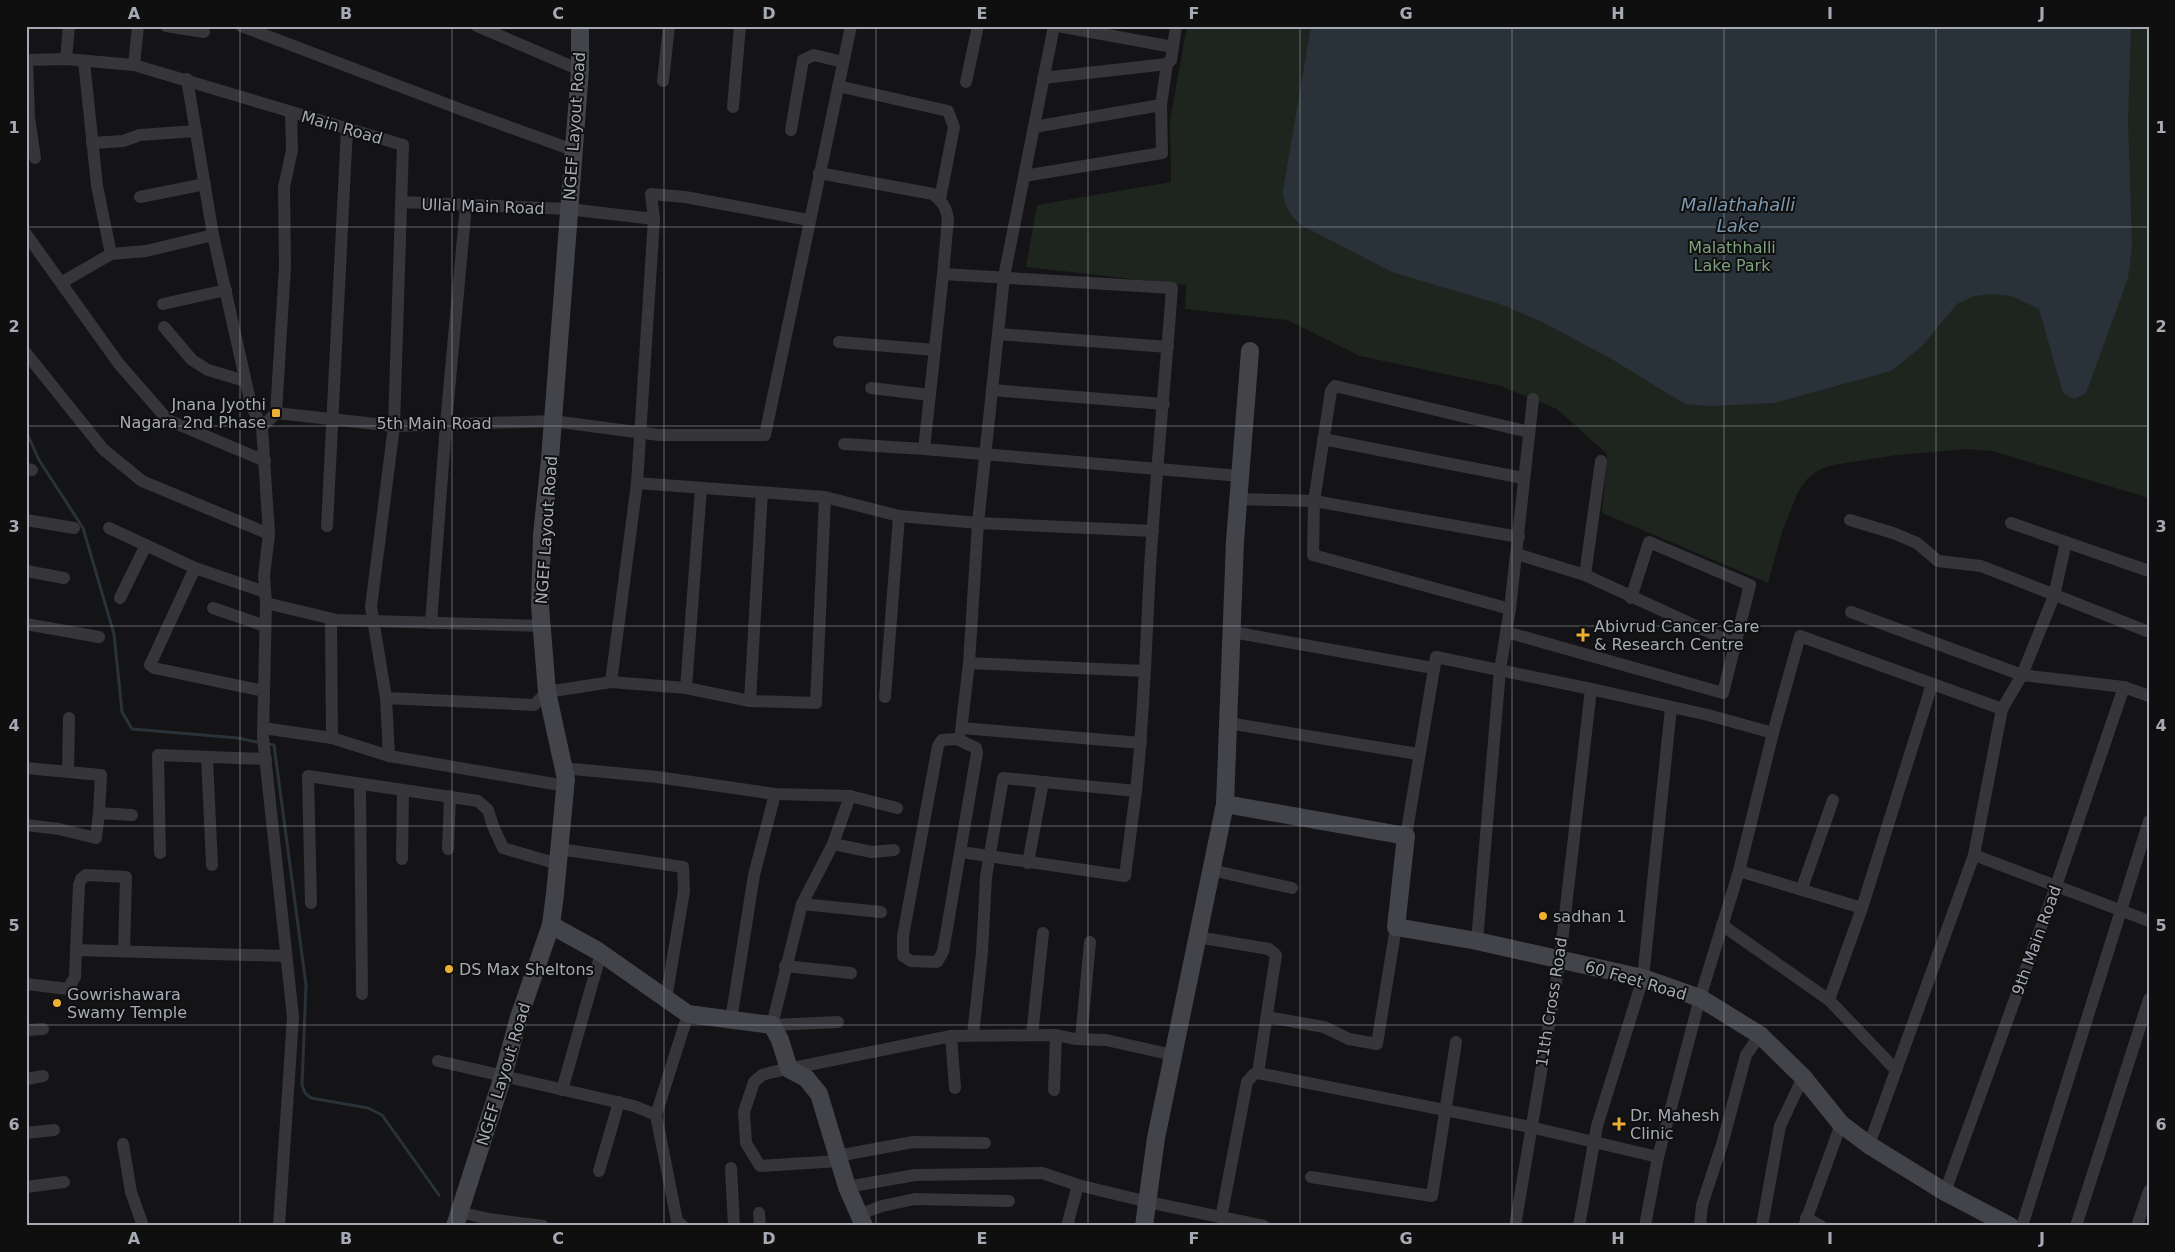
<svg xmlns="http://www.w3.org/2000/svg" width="2175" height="1252" font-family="'DejaVu Sans',sans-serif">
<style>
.green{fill:#1e251f}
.water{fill:#2a3239}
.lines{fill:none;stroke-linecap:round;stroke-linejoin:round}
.stream{stroke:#2a3239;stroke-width:3}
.street{stroke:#35353a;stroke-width:12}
.secondary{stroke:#43444a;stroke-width:18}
.grid{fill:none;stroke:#a5aab5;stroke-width:1;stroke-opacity:0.55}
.poi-dot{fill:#edb033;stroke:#0f0f10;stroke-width:2}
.labels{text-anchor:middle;stroke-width:4;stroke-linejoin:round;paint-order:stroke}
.street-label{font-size:16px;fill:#a5aab5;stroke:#0f0f10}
.park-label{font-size:16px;fill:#7da07f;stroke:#0f0f10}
.poi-label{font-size:16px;fill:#a5aab5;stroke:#0f0f10;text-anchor:start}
.water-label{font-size:18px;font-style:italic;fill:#7d98b0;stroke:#0f0f10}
.neatline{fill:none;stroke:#a5aab5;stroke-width:2}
.grid-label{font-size:16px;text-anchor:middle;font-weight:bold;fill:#a5aab5}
</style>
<rect width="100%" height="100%" fill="#141315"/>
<!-- green -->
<polygon class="green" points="1187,26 2149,26 2149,498 1992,451 1967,449 1897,455 1833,465 1819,470 1807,479 1798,492 1782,532 1768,583 1602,513 1607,454 1557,409 1501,386 1360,356 1287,320 1185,309 1186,285 1026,267 1037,205 1171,182 1170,120"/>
<!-- water -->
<path class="water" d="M1311,26H2131L2128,122L2132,247L2128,278L2086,393L2074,399L2063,393L2039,309L2012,296L1992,294L1974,296L1957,304L1922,346L1891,371L1774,403L1711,406L1685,404L1610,358L1542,322L1503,305L1392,272L1301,225C1290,216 1284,206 1283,191Z"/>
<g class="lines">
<!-- stream -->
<g class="stream">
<polyline points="26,431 39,460 83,528 114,634 122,712 132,729 238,738 261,743"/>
<polyline points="268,744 274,745 306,985 302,1085 305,1093 311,1098 368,1108 382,1115 439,1195"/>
</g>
<!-- street -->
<g class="street">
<polyline points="166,26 204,32"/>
<polyline points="241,26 465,111 573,150"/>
<polyline points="477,26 580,70"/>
<polyline points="1058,26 1173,47 1176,26"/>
<polyline points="66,59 69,26"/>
<polyline points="26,60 66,59 134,65 403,145 394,426 371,607 386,698 389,756"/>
<polyline points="84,61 97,186 111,254 146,251 213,235"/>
<polyline points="134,65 138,26"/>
<polyline points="1043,78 1167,64"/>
<polyline points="187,79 213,235 251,405 262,427 269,534 264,576 266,603 263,737 293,1017 279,1226"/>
<polyline points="663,81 669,26"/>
<polyline points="966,82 978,26"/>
<polyline points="838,86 948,111 954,127 940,199"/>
<polyline points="733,107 740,26"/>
<polyline points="26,116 29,117 27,60"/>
<polyline points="29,117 35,158"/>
<polyline points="1034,127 1161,105"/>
<polyline points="791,130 803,60 814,55 843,62"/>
<polyline points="92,143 123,141 140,135 196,131"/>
<path d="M819,173L933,194C942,201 946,207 948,219L943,274"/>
<polyline points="1024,176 1162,153 1161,105 1167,64 1171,60 1173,47"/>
<polyline points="140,197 205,184"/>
<polyline points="401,202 568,209 654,219"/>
<polyline points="26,234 119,364 168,420 265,461"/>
<polyline points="64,285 66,280 111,254"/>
<polyline points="163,304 226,290"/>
<polyline points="164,327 192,360 208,370 245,381"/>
<polyline points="998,334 1168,347"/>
<polyline points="839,342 935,350"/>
<polyline points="26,353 103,449 142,481 269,534"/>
<polyline points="871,388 930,395"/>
<polyline points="992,390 1164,404"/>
<polyline points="276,413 285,266 284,187 292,150 291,112"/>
<polyline points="262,427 276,413 394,426 553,421 659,435 765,435 851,26"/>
<polyline points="1323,439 1523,478"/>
<polyline points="844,444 924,449 1240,476"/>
<path d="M924,449L943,274L1172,288C1165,382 1156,474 1150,568C1146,642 1144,717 1136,791L1003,778L986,877L982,952L973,1035"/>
<polyline points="26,469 32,470"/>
<polyline points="637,483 825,497 899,516 978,523 1153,531"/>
<polyline points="1239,499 1314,501 1519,537"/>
<polyline points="26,520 74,528"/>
<polyline points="1850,520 1893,533 1917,543 1938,561 1981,566 2149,632"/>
<polyline points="2011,523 2149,571"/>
<polyline points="327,526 347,128"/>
<polyline points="109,528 195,568 265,592"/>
<polyline points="1517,554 1585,575 1735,644"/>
<polyline points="195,568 150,665 154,668 264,691"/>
<polyline points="26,571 64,578"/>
<polyline points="1585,575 1601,461"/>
<polyline points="120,598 146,545"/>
<polyline points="266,603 337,620 542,626"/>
<polyline points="213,608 265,626"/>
<polyline points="1510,609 1313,555 1314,501 1331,391 1335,386 1529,432"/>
<polyline points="1851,612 2022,675 2124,687 2149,696"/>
<polyline points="331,619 332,738"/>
<polyline points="431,623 446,424 466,205"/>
<polyline points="26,624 99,637"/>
<polyline points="1232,632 1433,668"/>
<polyline points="1506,632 1723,693 1750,585 1649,542 1631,598"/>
<polyline points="969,663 1144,671"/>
<polyline points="611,682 637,483 654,219 651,194 685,197 809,220"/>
<polyline points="686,688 701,488"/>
<polyline points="885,697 899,516"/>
<polyline points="386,698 534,705 547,692 611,682 686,688 750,701 816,703 825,497"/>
<polyline points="750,701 762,492"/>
<polyline points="1228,723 1418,754"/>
<polyline points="263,728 332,738 389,756 566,786"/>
<polyline points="962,728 1141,743"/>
<polyline points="961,731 969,663 978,523 1004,277 1054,26"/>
<polygon points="957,739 976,748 977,753 943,952 937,962 911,961 903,956 903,936 938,746 942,740"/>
<polyline points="207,757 212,865"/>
<polyline points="26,768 101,775 99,813 96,838 59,829 26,825"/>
<polyline points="563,768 657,777 775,794 850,796 897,808"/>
<polyline points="68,772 69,718"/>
<polyline points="360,785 362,994"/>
<polyline points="99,813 132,815"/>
<polyline points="1406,836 1436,657 1591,689 1708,715 1773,733"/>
<polyline points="833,844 872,852 894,850"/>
<polyline points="448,849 450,796"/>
<polyline points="559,849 683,867 684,891 666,999"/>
<polyline points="160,853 158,755 266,759"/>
<polyline points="968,853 1125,876 1136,791"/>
<polyline points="1974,855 2149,921"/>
<polyline points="402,859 403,791"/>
<polyline points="1028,863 1043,782"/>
<polyline points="1211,870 1292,888"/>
<polyline points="1739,871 1862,908"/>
<polyline points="1802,888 1833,800"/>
<polyline points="311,903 308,776 478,801 488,810 493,826 503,848 558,864"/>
<polyline points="802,904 881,912"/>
<polyline points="1722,925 1829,1000 1896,1070"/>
<polyline points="1197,937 1269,949 1276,955 1258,1073"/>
<polyline points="1477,941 1500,670 1510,609 1533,399"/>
<polyline points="76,950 79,885 81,879 86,875 126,877 124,951"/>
<polyline points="785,966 851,973"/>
<polyline points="26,984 68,989 75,977 76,950 286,956"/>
<polyline points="1829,1000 1862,908 1932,684"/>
<polyline points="1267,1017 1324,1027 1349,1039 1377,1044 1396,927"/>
<polyline points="731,1020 754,875 775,794"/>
<polyline points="838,1022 772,1025 802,904 833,844 850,796"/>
<polyline points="26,1030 43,1029"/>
<polyline points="1032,1035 1043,933"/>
<polyline points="951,1036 955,1088"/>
<polyline points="1081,1039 1090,942"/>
<polyline points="438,1061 634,1106 656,1115 688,1014"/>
<polyline points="26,1079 43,1076"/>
<polyline points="562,1090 601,953"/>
<polyline points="1054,1090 1056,1035"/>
<polyline points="656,1115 677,1221 683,1226"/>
<polyline points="26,1133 54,1130"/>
<polyline points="123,1144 131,1192 143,1226"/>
<polyline points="1869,1145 1974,855 2002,709 2022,675 2054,596 2066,542"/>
<polyline points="837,1156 913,1142 985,1143"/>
<polyline points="839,1161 760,1166 746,1143 744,1112 754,1082 762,1075 773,1072 951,1036 1056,1035 1075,1039 1106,1040 1173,1055"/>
<polyline points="731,1168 734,1226"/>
<polyline points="599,1171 619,1102"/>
<polyline points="1311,1177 1432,1196 1456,1042"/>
<polyline points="26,1187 64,1182"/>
<polyline points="847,1187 915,1175 1042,1173 1078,1185 1148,1202 1264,1226"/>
<polyline points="1945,1192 2056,886 2124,687"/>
<polyline points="459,1212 489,1219 543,1226"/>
<polyline points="759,1213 760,1226"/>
<polyline points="858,1215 882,1206 915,1199 1009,1201"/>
<polyline points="1221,1218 1247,1082 1254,1074 1258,1073 1530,1127 1658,1157"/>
<polyline points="1806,1218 1821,1226"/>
<polyline points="1067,1226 1078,1185"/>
<polyline points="1515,1226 1560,959 1591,689"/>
<polyline points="1579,1226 1597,1126 1643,978 1671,708"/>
<polyline points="1645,1226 1658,1157 1700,998 1739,871 1773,733 1800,636 2002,709"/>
<polyline points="1700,1226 1702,1205 1723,1141 1746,1055 1760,1035"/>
<polyline points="1762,1226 1780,1126 1803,1077"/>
<polyline points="1804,1226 1841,1124"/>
<polyline points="2022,1226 2149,821"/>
<polyline points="2076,1226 2149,999"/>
<polyline points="2137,1226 2149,1191"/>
</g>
<!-- secondary -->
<g class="secondary">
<polyline points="1225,804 1406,836 1396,927 1477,941 1643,978 1700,998 1760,1035 1803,1077 1841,1124 1869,1145 1945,1192 2010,1226"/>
<polyline points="551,925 598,951 688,1014 772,1025 780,1040 789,1069 806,1078 819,1094 847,1187 864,1226"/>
<polyline points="455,1226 503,1076 519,1017 551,925 555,894 566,779 547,692 540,606 542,535 550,459 580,70 580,26"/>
<polyline points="1144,1226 1156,1138 1225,804 1235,541 1250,351"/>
</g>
</g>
<!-- grid -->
<path class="grid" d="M240,26V1226M452,26V1226M664,26V1226M876,26V1226M1088,26V1226M1300,26V1226M1512,26V1226M1724,26V1226M1936,26V1226M26,227H2149M26,426H2149M26,626H2149M26,826H2149M26,1025H2149"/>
<!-- markers -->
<g class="poi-dot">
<rect x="271" y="408" width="10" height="10" rx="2.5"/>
<path d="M1580.5 627.5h5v5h5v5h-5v5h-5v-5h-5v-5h5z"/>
<circle cx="1543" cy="916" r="5"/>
<circle cx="449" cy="969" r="5"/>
<circle cx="57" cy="1003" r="5"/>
<path d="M1616.5 1116.5h5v5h5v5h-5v5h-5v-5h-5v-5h5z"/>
</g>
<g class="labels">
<!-- street labels -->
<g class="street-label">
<text transform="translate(574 126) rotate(-86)" y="6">NGEF Layout Road</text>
<text transform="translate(342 127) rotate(16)" y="6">Main Road</text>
<text transform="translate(483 206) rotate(2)" y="6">Ullal Main Road</text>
<text x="434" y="429">5th Main Road</text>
<text transform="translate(546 530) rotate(-86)" y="6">NGEF Layout Road</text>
<text transform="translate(2036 940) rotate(-70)" y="6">9th Main Road</text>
<text transform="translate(1636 980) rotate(16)" y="6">60 Feet Road</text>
<text transform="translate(1551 1002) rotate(-81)" y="6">11th Cross Road</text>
<text transform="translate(503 1074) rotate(-73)" y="6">NGEF Layout Road</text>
</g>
<!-- park labels -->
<g class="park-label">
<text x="1732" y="253">Malathhalli<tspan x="1732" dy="18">Lake Park</tspan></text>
</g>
<!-- poi labels -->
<g class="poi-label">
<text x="266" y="410" text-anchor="end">Jnana Jyothi<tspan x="266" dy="18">Nagara 2nd Phase</tspan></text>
<text x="1594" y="632">Abivrud Cancer Care<tspan x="1594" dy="18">&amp; Research Centre</tspan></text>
<text x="1553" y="922">sadhan 1</text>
<text x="459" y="975">DS Max Sheltons</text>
<text x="67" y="1000">Gowrishawara<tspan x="67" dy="18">Swamy Temple</tspan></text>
<text x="1630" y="1121">Dr. Mahesh<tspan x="1630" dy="18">Clinic</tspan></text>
</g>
<!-- water labels -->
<g class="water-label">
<text x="1738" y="211">Mallathahalli<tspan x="1738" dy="21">Lake</tspan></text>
</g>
</g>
<!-- border -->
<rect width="2175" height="1252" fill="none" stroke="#0f0f10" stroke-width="55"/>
<rect x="28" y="28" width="2120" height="1196" class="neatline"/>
<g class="grid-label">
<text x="134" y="19">A</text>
<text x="346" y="19">B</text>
<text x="558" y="19">C</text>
<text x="769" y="19">D</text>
<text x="982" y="19">E</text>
<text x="1194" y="19">F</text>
<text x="1406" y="19">G</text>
<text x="1618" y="19">H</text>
<text x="1830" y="19">I</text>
<text x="2042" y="19">J</text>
<text x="14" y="133">1</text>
<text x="2161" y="133">1</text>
<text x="14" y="332">2</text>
<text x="2161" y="332">2</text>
<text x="14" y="532">3</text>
<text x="2161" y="532">3</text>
<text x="14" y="731">4</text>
<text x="2161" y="731">4</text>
<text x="14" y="931">5</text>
<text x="2161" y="931">5</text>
<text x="14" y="1130">6</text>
<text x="2161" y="1130">6</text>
<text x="134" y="1244">A</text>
<text x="346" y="1244">B</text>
<text x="558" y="1244">C</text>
<text x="769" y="1244">D</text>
<text x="982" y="1244">E</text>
<text x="1194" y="1244">F</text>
<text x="1406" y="1244">G</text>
<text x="1618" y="1244">H</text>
<text x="1830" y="1244">I</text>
<text x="2042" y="1244">J</text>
</g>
</svg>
